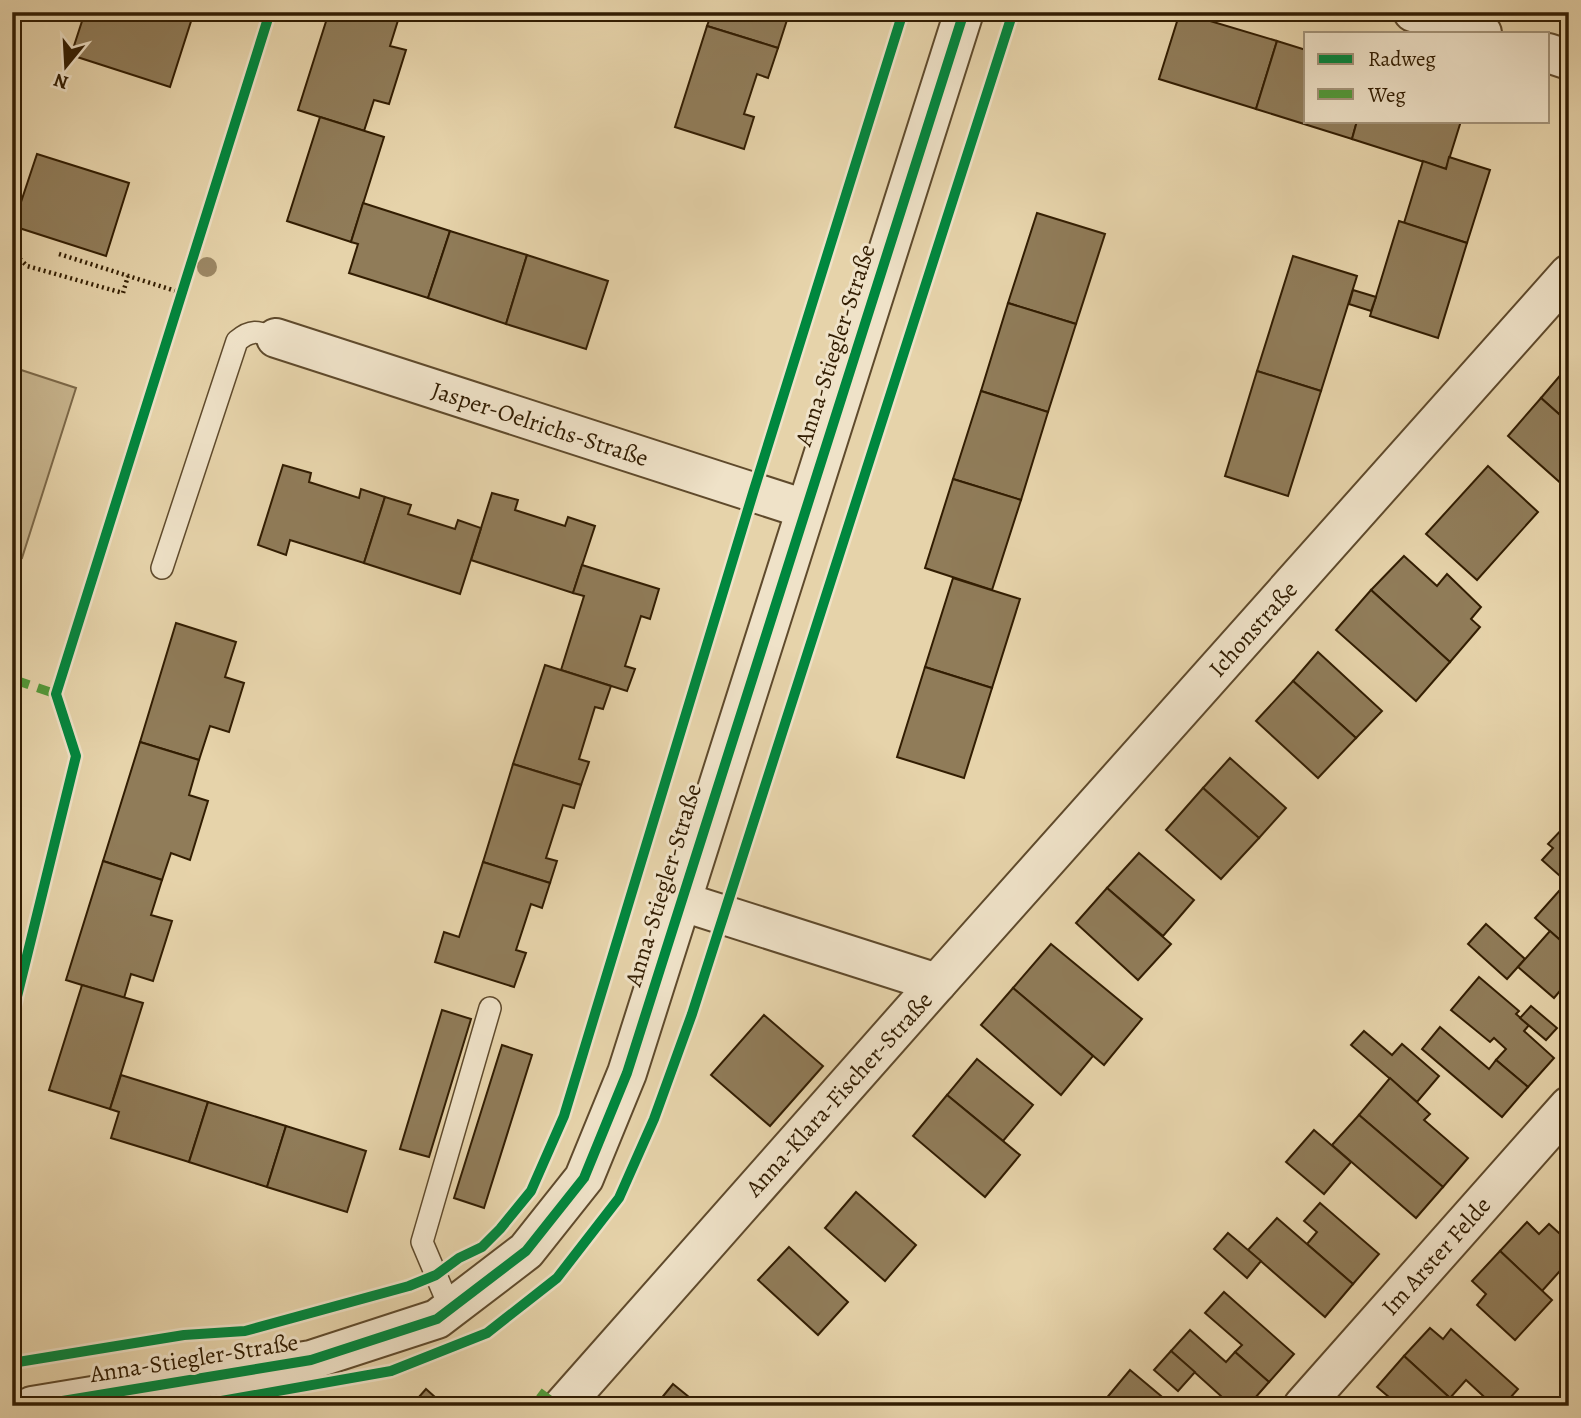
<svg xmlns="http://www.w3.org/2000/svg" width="1581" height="1418" font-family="Alegreya,serif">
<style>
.grass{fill:#c7b48d;stroke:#7c6848;stroke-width:2}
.building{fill:#907c59;stroke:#321d02;stroke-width:2}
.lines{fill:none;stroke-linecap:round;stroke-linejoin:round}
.lane-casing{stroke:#5f4a2c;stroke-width:24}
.street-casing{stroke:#5f4a2c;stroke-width:42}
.path{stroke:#321d02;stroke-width:4.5;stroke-dasharray:2 3.5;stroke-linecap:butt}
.lane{stroke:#efe2c8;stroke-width:21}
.street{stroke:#efe2c8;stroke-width:38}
.quiet{stroke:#509a39;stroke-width:9;stroke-dasharray:18 9;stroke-linecap:butt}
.cycleway-casing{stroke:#efe2c8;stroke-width:15}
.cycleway{stroke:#00873e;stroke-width:10}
.tree{fill:#9c8865}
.labels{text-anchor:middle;stroke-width:6;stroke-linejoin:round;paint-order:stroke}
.street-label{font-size:24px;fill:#321d02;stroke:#efe2c8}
</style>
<rect width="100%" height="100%" fill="#e6d3aa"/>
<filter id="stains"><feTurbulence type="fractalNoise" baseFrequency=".00286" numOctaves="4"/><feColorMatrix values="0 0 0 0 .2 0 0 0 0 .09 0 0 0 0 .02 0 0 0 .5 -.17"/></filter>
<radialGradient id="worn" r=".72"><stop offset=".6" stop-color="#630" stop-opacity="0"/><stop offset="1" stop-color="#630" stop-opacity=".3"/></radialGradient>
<!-- grass -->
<polygon class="grass" points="12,367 76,388 22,558 12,555"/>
<!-- building -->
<g class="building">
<polygon points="85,12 194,12 170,87 71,55"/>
<polygon points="329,12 400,14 390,46 406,50 389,104 374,100 364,131 298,110"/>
<polygon points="712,12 777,12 776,17 787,20 778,48 707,26"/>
<polygon points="1180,12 1277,41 1256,109 1159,79"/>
<polygon points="707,26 778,48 768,78 757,74 744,114 754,117 744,149 675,127"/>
<polygon points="1277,41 1306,50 1306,121 1357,121 1352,139 1256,109"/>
<polygon points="320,117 384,137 351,242 287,221"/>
<polygon points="1357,121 1461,121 1446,169 1352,139"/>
<polygon points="37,154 129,183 106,256 13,226"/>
<polygon points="1449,157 1490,170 1467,243 1404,223 1423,161 1446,169"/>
<polygon points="363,203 450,231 428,298 349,273 358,244 351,242"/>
<polygon points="1037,213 1105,234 1076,324 1008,303"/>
<polygon points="1399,221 1467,243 1438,338 1370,316"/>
<polygon points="450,231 527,255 506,324 428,298"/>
<polygon points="527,255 608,281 586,349 506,324"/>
<polygon points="1293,256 1357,276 1321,391 1257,371"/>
<polygon points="1353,290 1376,297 1371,311 1349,304"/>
<polygon points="1008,303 1076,324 1048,412 981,391"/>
<polygon points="1569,365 1569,423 1541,398"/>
<polygon points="1257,371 1321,391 1288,496 1225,476"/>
<polygon points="981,391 1048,412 1021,500 953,479"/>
<polygon points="1541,398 1569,423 1569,481 1564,486 1508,436"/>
<polygon points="283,465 311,473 309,482 359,498 361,489 385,497 364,563 290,540 286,555 258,545"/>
<polygon points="1488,466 1538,512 1477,580 1426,534"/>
<polygon points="953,479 1021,500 992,590 925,568"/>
<polygon points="492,493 518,500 515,510 565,526 568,517 595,526 573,593 471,560"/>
<polygon points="385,497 411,505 408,514 455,529 458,520 481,528 460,594 364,563"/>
<polygon points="1404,556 1437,586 1447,574 1481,607 1471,619 1480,627 1450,662 1371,590"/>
<polygon points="582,565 659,589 650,619 641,616 625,666 635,669 627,691 561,670 584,596 573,593"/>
<polygon points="953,578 1020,599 992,688 925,667"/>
<polygon points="1371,590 1450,662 1416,701 1336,630"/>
<polygon points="176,623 236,642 225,677 244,683 229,732 210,726 199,760 140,742"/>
<polygon points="1318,652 1382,711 1356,738 1293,681"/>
<polygon points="545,665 611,686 603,709 595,707 579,759 589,762 581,785 513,764"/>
<polygon points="925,667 992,688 964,778 897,757"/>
<polygon points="1293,681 1356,738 1318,778 1256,721"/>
<polygon points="140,742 199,760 189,795 208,801 190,860 171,853 162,880 103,861"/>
<polygon points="1230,758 1286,808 1259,838 1203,788"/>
<polygon points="513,764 581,785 574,808 563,805 546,858 557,861 550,883 483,862"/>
<polygon points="1203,788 1259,838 1221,879 1166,830"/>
<polygon points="1564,827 1569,831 1569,884 1542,860 1553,848 1548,844"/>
<polygon points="1139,853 1194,900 1163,936 1107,888"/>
<polygon points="103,861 162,880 151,915 172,921 153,981 131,974 124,998 66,980"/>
<polygon points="483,862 550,883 542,908 531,904 516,950 526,953 514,987 435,962 444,932 459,937"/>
<polygon points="1567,882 1569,884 1569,948 1535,918"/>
<polygon points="1107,888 1171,944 1138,980 1076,923"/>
<polygon points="1486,924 1525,959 1507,979 1468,944"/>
<polygon points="1550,931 1569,948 1569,1001 1559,992 1554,998 1518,967"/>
<polygon points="1051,944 1142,1019 1104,1065 1013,988"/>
<polygon points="1479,977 1519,1011 1516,1014 1529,1025 1524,1031 1554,1058 1528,1087 1496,1060 1506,1049 1494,1038 1490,1042 1451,1010"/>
<polygon points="82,985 143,1003 110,1109 49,1090"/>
<polygon points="1013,988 1093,1056 1061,1095 981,1025"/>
<polygon points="1531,1006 1557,1028 1546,1040 1520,1018"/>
<polygon points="442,1010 471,1019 429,1157 400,1149"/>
<polygon points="764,1015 823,1066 770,1126 711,1075"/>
<polygon points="1440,1027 1489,1069 1496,1060 1528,1087 1502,1117 1422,1049"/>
<polygon points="1364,1031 1392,1055 1402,1044 1439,1076 1417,1102 1351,1045"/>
<polygon points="502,1045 532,1055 484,1208 454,1198"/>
<polygon points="977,1059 1033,1105 1003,1141 947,1095"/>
<polygon points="121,1075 208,1102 189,1162 111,1138 119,1112 110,1109"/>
<polygon points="1390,1078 1430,1114 1424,1120 1468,1158 1443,1187 1359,1115"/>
<polygon points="947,1095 1020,1155 985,1197 913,1136"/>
<polygon points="208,1102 286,1126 267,1187 189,1162"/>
<polygon points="1359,1115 1443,1187 1416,1218 1332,1145"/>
<polygon points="286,1126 366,1151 347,1212 267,1187"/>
<polygon points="1314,1130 1351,1162 1324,1194 1286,1162"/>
<polygon points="856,1192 916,1245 885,1281 825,1228"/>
<polygon points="1320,1203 1379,1254 1353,1284 1307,1244 1317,1232 1304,1221"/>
<polygon points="1277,1218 1353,1284 1325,1317 1248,1250"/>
<polygon points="1527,1222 1539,1234 1549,1224 1569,1242 1569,1281 1559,1272 1542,1291 1500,1251"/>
<polygon points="1228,1233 1261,1261 1247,1278 1214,1249"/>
<polygon points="789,1247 848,1302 818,1335 758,1280"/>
<polygon points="1500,1251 1552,1300 1515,1340 1477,1305 1486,1294 1472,1281"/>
<polygon points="1224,1292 1294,1354 1269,1382 1235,1352 1242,1345 1205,1313"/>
<polygon points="1430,1328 1443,1339 1451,1329 1518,1389 1503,1406 1494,1406 1466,1380 1450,1398 1404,1356"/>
<polygon points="1190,1330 1226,1362 1235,1352 1269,1382 1248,1406 1232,1406 1171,1351"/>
<polygon points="1171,1351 1195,1372 1178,1391 1154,1370"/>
<polygon points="1404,1356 1450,1398 1458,1406 1384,1406 1390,1398 1377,1387"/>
<polygon points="1130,1370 1173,1406 1112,1406 1105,1400"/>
<polygon points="673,1384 700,1406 655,1406"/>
<polygon points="426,1389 445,1406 411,1406"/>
</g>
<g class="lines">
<defs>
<g id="lane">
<path d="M162,568L237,341C252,328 259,332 276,338"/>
<polyline points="450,1308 422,1242 490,1008"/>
</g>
<g id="street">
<polyline points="1413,12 1482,33"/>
<polyline points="1548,53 1569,60"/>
<polyline points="276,338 805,509"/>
<polyline points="937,983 1569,274"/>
<polyline points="32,1406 311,1360 437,1319 526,1251 584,1178 627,1073 964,12"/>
<polyline points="563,1406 937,983 680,901"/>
<polyline points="1303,1406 1569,1106"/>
</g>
</defs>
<!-- lane casing -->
<use href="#lane" class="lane-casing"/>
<!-- street casing -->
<use href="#street" class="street-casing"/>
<!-- path -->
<g class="path">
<polyline points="12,251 27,266 123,293 128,276"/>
<polyline points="59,254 182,293"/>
</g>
<!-- lane -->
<use href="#lane" class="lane"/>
<!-- street -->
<use href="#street" class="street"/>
<!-- quiet -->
<g class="quiet">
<polyline points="12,679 56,694"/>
<polyline points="539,1392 558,1406"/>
</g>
<defs>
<g id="cycleway">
<polyline points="12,1017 76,756 56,694 270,12"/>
<polyline points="12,1363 184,1335 245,1331 409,1286 436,1275 459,1258 482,1247 500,1229 531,1191 564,1116 753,493 903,12"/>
<polyline points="32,1406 311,1360 437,1319 526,1251 584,1178 627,1073 964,12"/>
<polyline points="193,1406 391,1371 487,1333 557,1278 619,1198 654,1119 692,1014 1013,12"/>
</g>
</defs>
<!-- cycleway casing -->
<use href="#cycleway" class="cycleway-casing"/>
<!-- cycleway -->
<use href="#cycleway" class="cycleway"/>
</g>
<!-- trees -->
<circle class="tree" cx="207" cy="267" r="10"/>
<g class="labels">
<!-- street labels -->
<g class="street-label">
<text transform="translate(835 345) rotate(-72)" y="8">Anna-Stiegler-Straße</text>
<text transform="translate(540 424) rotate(18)" y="8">Jasper-Oelrichs-Straße</text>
<text transform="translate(1253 629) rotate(-48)" y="8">Ichonstraße</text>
<text transform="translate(663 885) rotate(-73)" y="8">Anna-Stiegler-Straße</text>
<text transform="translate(839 1094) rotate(-48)" y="8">Anna-Klara-Fischer-Straße</text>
<text transform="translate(1436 1256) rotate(-48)" y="8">Im Arster Felde</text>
<text transform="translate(194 1358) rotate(-9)" y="8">Anna-Stiegler-Straße</text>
</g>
</g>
<!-- margin -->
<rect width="1581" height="1418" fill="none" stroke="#e6d3aa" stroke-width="42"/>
<rect x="14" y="14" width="1553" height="1390" fill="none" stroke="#321d02" stroke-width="3.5"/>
<rect x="21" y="21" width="1539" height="1376" fill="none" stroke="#321d02" stroke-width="2"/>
<!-- legend -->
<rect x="1304" y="32" width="245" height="91" fill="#efe2c8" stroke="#a39379" stroke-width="2"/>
<rect x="1318" y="54" width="35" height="10" fill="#00873e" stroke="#a39379" stroke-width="2"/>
<text x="1368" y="66" font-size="21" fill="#321d02">Radweg</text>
<rect x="1318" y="89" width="35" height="10" fill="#509a39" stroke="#a39379" stroke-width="2"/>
<text x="1368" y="102" font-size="21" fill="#321d02">Weg</text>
<!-- north arrow -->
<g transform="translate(66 66) rotate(198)" stroke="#efe2c8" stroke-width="5" paint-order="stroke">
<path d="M0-5L12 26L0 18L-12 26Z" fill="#321d02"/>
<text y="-10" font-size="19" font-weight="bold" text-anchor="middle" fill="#321d02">N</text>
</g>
<rect width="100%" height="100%" filter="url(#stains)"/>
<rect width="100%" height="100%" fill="url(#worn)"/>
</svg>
